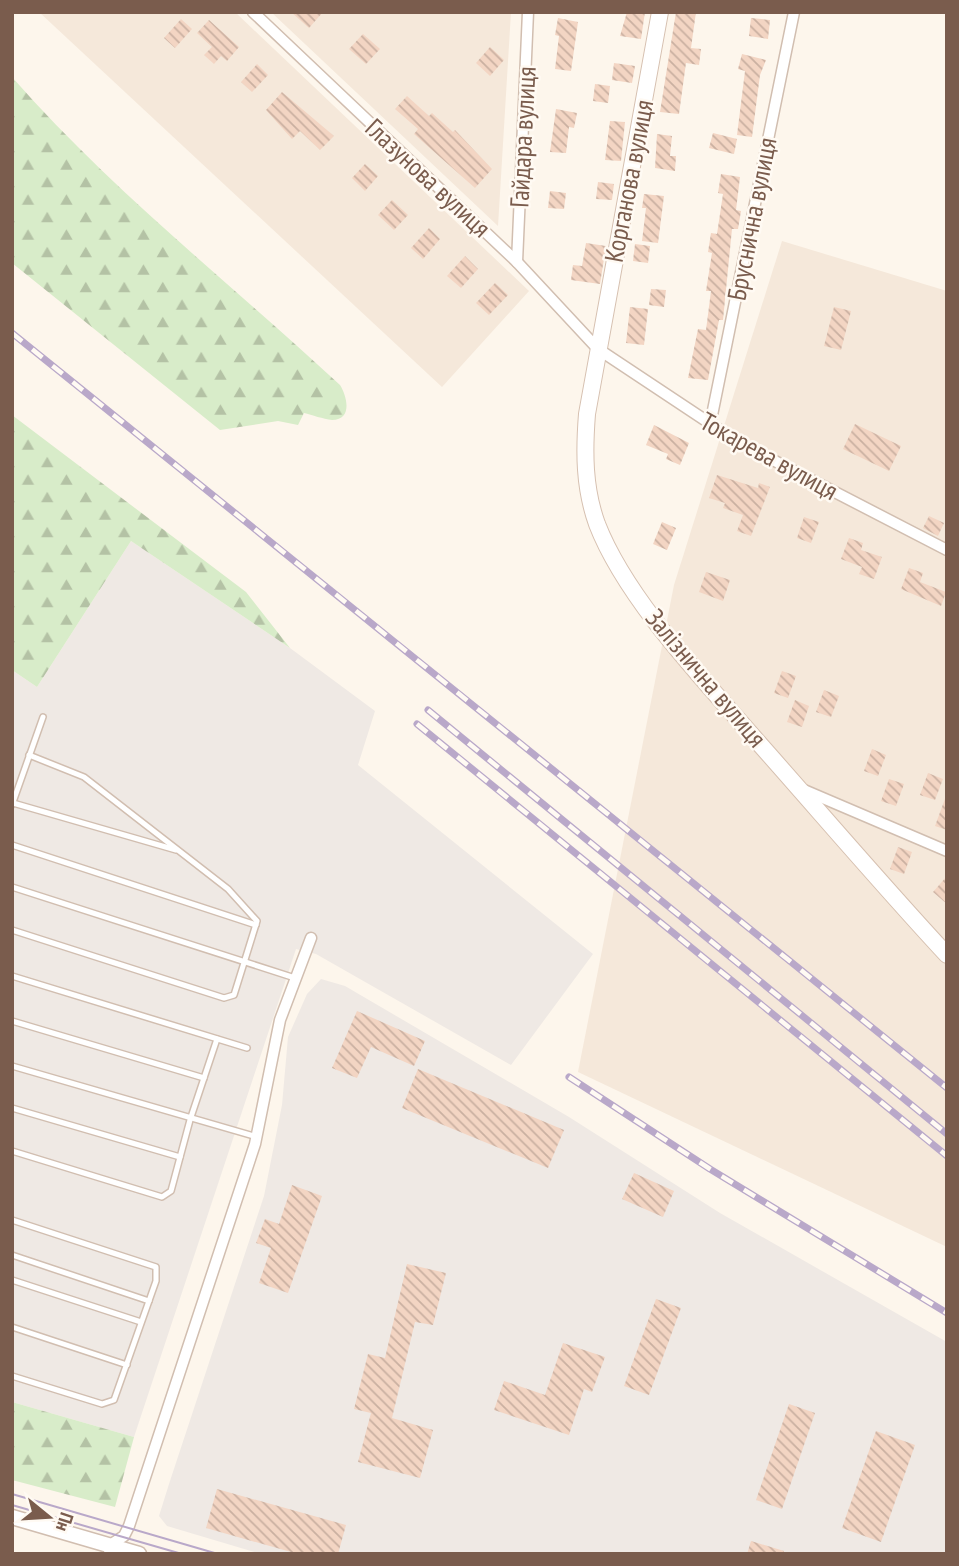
<svg xmlns="http://www.w3.org/2000/svg" width="959" height="1566" font-family="'PT Sans Narrow',sans-serif">
<style>
.residential{fill:#f5e8da}
.industrial{fill:#efe9e4}
.forest{fill:url(#forest-firs)}
.building{fill:url(#building-back-hatch)}
.lines{fill:none;stroke-linecap:round;stroke-linejoin:round}
.service-casing{stroke:#d1beb0;stroke-width:8}
.minor-casing{stroke:#d1beb0;stroke-width:13}
.tertiary-casing{stroke:#d1beb0;stroke-width:17}
.secondary-casing{stroke:#d6c0b0;stroke-width:18}
.service{stroke:#fff;stroke-width:5}
.minor{stroke:#fff;stroke-width:10}
.tertiary{stroke:#fff;stroke-width:14}
.secondary{stroke:#fff;stroke-width:16}
.tram{stroke:#b9a8c9;stroke-width:2}
.rail-casing{stroke:#b9a8c9;stroke-width:7}
.rail{stroke:#fffaf3;stroke-width:4.5;stroke-dasharray:13;stroke-linecap:butt}
.labels{text-anchor:middle;stroke-width:5;stroke-linejoin:round;paint-order:stroke}
.street-label{font-size:26px;fill:#7a5c4d;stroke:#fffaf3}
</style>
<defs>
<pattern id="forest-firs" width="22" height="20" patternUnits="userSpaceOnUse" patternTransform="scale(1.75)"><rect width="22" height="20" fill="#d8ecc9"/><path d="M5 1l3.5 6h-7zM16 11l3.5 6h-7z" fill="#b4c2a5"/></pattern>
<pattern id="building-back-hatch" width="6" height="6" patternUnits="userSpaceOnUse" patternTransform="scale(1.75)"><rect width="6" height="6" fill="#f3d5c3"/><path d="M-1 5l2 2M0 0l6 6M5-1l2 2" fill="none" stroke="#cab0a1"/></pattern>
</defs>
<rect width="100%" height="100%" fill="#fdf6ec"/>
<!-- residential -->
<g class="residential">
<polygon points="39,12 235,12 529,291 442,387"/>
<polygon points="271,12 511,12 498,226 374,109"/>
<polygon points="782,241 947,291 947,1247 578,1072 674,585"/>
</g>
<!-- industrial -->
<g class="industrial">
<polygon points="131,541 290,648 375,711 358,765 593,954 511,1065 316,954 296,949 134,1437 12,1402 12,670 37,687"/>
<polygon points="321,979 345,986 569,1117 720,1213 947,1342 947,1554 261,1554 167,1526 159,1516 169,1484 264,1196 282,1105 288,1037 307,994"/>
</g>
<!-- forest -->
<g class="forest">
<path d="M12,77C113,192 229,282 340,385C347,396 353,420 332,420C323,419 312,415 304,413L298,425L278,421L220,430L12,263Z"/>
<polygon points="12,415 246,592 290,648 131,541 37,687 12,670"/>
<polygon points="12,1402 134,1437 115,1507 12,1480"/>
</g>
<!-- building -->
<g class="building">
<polygon points="291,12 323,12 309,28"/>
<polygon points="627,12 645,12 641,39 620,36"/>
<polygon points="676,12 696,12 691,48 701,49 699,65 686,63 679,114 660,112"/>
<polygon points="558,18 578,22 571,71 555,69 559,36 555,35"/>
<polygon points="751,18 770,20 768,39 749,36"/>
<polygon points="181,19 192,29 175,48 164,38"/>
<polygon points="209,20 239,47 227,61 221,56 214,64 204,55 212,47 197,33"/>
<polygon points="363,34 380,49 366,64 349,49"/>
<polygon points="490,47 504,60 490,76 476,63"/>
<polygon points="742,54 766,60 760,75 752,137 737,135 745,71 738,69"/>
<polygon points="614,63 635,66 632,83 612,80"/>
<polygon points="257,64 268,75 252,92 241,82"/>
<polygon points="595,84 610,86 608,103 593,101"/>
<polygon points="282,92 334,136 320,150 300,131 292,139 266,110"/>
<polygon points="407,96 429,116 432,113 453,132 455,130 492,169 475,188 414,134 418,129 395,109"/>
<polygon points="556,109 577,113 574,128 569,127 566,153 550,152"/>
<polygon points="610,121 625,122 621,161 605,160"/>
<polygon points="713,133 737,139 734,154 709,148"/>
<polygon points="657,134 672,136 670,156 676,156 675,171 655,168"/>
<polygon points="365,164 378,176 365,191 352,178"/>
<polygon points="721,174 740,177 736,210 741,211 738,229 732,229 723,320 719,320 708,380 688,378 698,329 706,330 711,291 706,291 712,253 708,252 711,233 717,234 723,194 718,193"/>
<polygon points="598,182 614,184 612,200 596,199"/>
<polygon points="550,191 566,193 564,209 548,208"/>
<polygon points="644,194 664,196 658,243 642,241 646,208 642,208"/>
<polygon points="392,200 408,215 394,230 378,215"/>
<polygon points="429,228 440,239 423,259 411,248"/>
<polygon points="586,243 606,246 600,284 571,280 573,265 582,266"/>
<polygon points="635,244 650,246 648,263 633,261"/>
<polygon points="465,256 478,269 461,288 447,276"/>
<polygon points="495,283 508,295 489,315 476,303"/>
<polygon points="651,289 666,290 664,307 649,305"/>
<polygon points="630,307 648,309 644,345 626,343"/>
<polygon points="834,307 851,311 841,350 824,346"/>
<polygon points="855,424 901,446 889,471 843,449"/>
<polygon points="654,425 689,443 680,465 666,459 668,454 646,445"/>
<polygon points="717,475 758,488 759,483 770,487 751,536 737,531 743,515 723,508 725,503 709,498"/>
<polygon points="929,516 944,523 938,536 923,528"/>
<polygon points="804,517 819,522 811,543 797,538"/>
<polygon points="662,522 676,528 667,550 653,544"/>
<polygon points="849,538 863,543 861,550 882,557 874,579 859,574 862,567 841,559"/>
<polygon points="909,568 923,573 920,582 946,592 941,606 901,589"/>
<polygon points="706,572 730,580 723,601 699,592"/>
<polygon points="782,671 796,676 788,698 774,693"/>
<polygon points="824,690 839,696 831,717 816,712"/>
<polygon points="795,700 809,706 802,727 787,722"/>
<polygon points="872,749 886,755 878,776 864,771"/>
<polygon points="928,773 943,779 935,800 920,795"/>
<polygon points="889,779 904,784 896,806 881,801"/>
<polygon points="946,796 947,797 947,830 935,826"/>
<polygon points="898,847 912,852 904,874 890,869"/>
<polygon points="947,876 947,904 933,892"/>
<polygon points="357,1011 425,1041 414,1066 371,1047 357,1078 332,1068"/>
<polygon points="418,1069 564,1130 548,1168 402,1108"/>
<polygon points="634,1173 674,1191 663,1217 622,1199"/>
<polygon points="292,1185 322,1196 288,1293 259,1283 271,1248 256,1243 265,1219 279,1224"/>
<polygon points="407,1264 446,1273 433,1325 415,1322 392,1418 433,1430 420,1478 358,1462 371,1413 354,1409 368,1354 385,1358"/>
<polygon points="656,1299 681,1308 649,1395 624,1386"/>
<polygon points="563,1343 605,1357 592,1392 584,1389 569,1435 494,1410 504,1381 545,1395"/>
<polygon points="789,1404 815,1413 782,1509 756,1500"/>
<polygon points="876,1431 915,1445 881,1542 842,1528"/>
<polygon points="217,1489 346,1525 338,1554 298,1554 206,1528"/>
<polygon points="751,1541 784,1551 784,1554 747,1554"/>
</g>
<g class="lines">
<defs>
<g id="service">
<polyline points="13,803 176,850"/>
<polyline points="12,805 43,717"/>
<polyline points="12,845 256,925"/>
<polyline points="12,887 295,978"/>
<polyline points="12,930 224,998 234,995 257,921 228,889 84,777 29,755"/>
<polyline points="12,976 247,1048"/>
<polyline points="12,1021 204,1078"/>
<polyline points="12,1066 257,1137"/>
<polyline points="12,1108 180,1157"/>
<polyline points="12,1151 162,1197 171,1191 190,1120 217,1039"/>
<polyline points="12,1220 156,1267 156,1281 114,1400 102,1404 12,1376"/>
<polyline points="12,1255 149,1301"/>
<polyline points="12,1280 141,1322"/>
<polyline points="12,1327 127,1365"/>
</g>
<g id="minor">
<polyline points="253,12 517,262 598,349 738,442 947,550"/>
<polyline points="517,262 528,12"/>
<polyline points="710,425 794,12"/>
<polyline points="804,790 947,851"/>
<polyline points="109,1554 110,1545 124,1536 129,1526 255,1144 280,1020 311,938"/>
</g>
<polyline id="tertiary" points="12,1517 139,1554"/>
<path id="secondary" d="M660,12L587,414C584,452 584,488 597,524C626,599 704,680 757,741C820,812 882,885 947,955"/>
</defs>
<!-- service casing -->
<use href="#service" class="service-casing"/>
<!-- minor casing -->
<use href="#minor" class="minor-casing"/>
<!-- tertiary casing -->
<use href="#tertiary" class="tertiary-casing"/>
<!-- secondary casing -->
<use href="#secondary" class="secondary-casing"/>
<!-- service -->
<use href="#service" class="service"/>
<!-- minor -->
<use href="#minor" class="minor"/>
<!-- tertiary -->
<use href="#tertiary" class="tertiary"/>
<!-- secondary -->
<use href="#secondary" class="secondary"/>
<!-- tram -->
<g class="tram">
<polyline points="12,1494 218,1554"/>
<polyline points="12,1505 182,1554"/>
</g>
<defs>
<g id="rail">
<polyline points="12,333 947,1088"/>
<polyline points="428,710 947,1134"/>
<polyline points="417,724 947,1156"/>
<polyline points="569,1077 710,1169 947,1313"/>
</g>
</defs>
<!-- rail casing -->
<use href="#rail" class="rail-casing"/>
<!-- rail -->
<use href="#rail" class="rail"/>
</g>
<g class="labels">
<!-- street labels -->
<g class="street-label">
<text transform="translate(523 137) rotate(-87)" y="9">Гайдара вулиця</text>
<text transform="translate(428 178) rotate(43)" y="9">Глазунова вулиця</text>
<text transform="translate(629 181) rotate(-79)" y="9">Корганова вулиця</text>
<text transform="translate(752 219) rotate(-79)" y="9">Бруснична вулиця</text>
<text transform="translate(769 456) rotate(29)" y="9">Токарева вулиця</text>
<text transform="translate(706 678) rotate(50)" y="9">Залізнична вулиця</text>
</g>
</g>
<!-- border -->
<rect width="959" height="1566" fill="none" stroke="#7a5c4d" stroke-width="28"/>
<!-- north arrow -->
<g transform="translate(49 1517) rotate(108)" stroke="#fffaf3" stroke-width="5" paint-order="stroke">
<path d="M0-5L12 26L0 18L-12 26Z" fill="#7a5c4d"/>
<text y="-10" font-size="19" font-weight="bold" text-anchor="middle" fill="#7a5c4d">Пн</text>
</g>
</svg>
